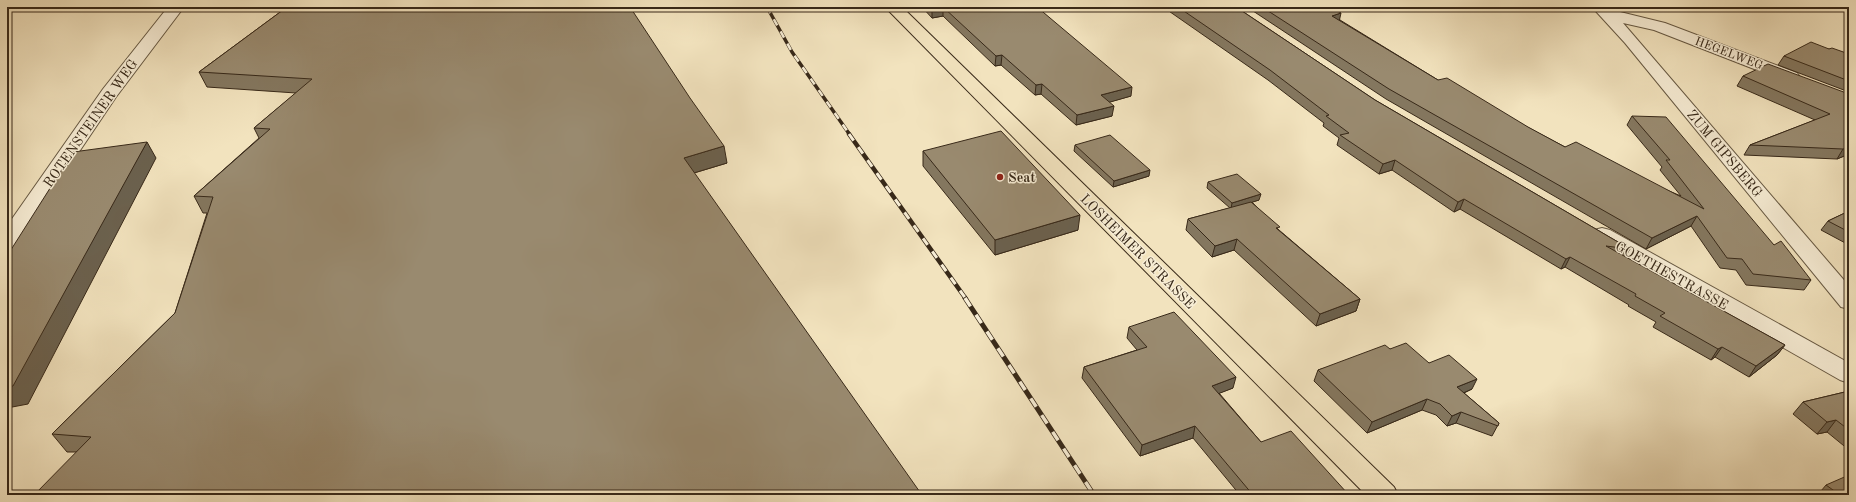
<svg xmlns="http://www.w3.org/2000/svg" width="1856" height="502" font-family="'Old Standard TT',serif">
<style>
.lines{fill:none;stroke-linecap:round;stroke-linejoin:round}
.minor-casing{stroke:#665842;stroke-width:2}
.major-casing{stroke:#382919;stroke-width:2}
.minor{fill:#f7edd5;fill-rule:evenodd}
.major{fill:#f2e3be;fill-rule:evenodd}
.rail-far2-casing{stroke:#382919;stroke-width:3.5}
.rail-far1-casing{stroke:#382919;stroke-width:4.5}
.rail-casing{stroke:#382919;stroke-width:5}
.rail-far2{stroke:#f7edd5;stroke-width:2.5;stroke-dasharray:7;stroke-linecap:butt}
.rail-far1{stroke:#f7edd5;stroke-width:3;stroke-dasharray:8;stroke-linecap:butt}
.rail{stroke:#f7edd5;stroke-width:3.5;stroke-dasharray:10;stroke-linecap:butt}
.wall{fill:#84775f;stroke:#382919}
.shaded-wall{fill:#6b614e;stroke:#382919}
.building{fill:#998a6f;stroke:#382919}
.poi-dot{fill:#8f2418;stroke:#f7edd5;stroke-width:1.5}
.labels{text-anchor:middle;stroke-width:3;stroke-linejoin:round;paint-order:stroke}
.far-street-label{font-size:12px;fill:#382919;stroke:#f7edd5}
.street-label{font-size:14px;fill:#382919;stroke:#f7edd5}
.poi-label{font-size:14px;font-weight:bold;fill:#382919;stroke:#f7edd5;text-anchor:start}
</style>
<rect width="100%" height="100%" fill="#f2e3be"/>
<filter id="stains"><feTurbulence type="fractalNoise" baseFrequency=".005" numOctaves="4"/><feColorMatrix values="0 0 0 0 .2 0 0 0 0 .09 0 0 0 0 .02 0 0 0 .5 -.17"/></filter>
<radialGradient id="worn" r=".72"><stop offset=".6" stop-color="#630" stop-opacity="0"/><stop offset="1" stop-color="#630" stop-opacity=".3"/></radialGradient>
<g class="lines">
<defs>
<g id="minor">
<polygon points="168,7 184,7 116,97 15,247 7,249 7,226 103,89"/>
<polygon points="1592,7 1609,7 1612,10 1665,23 1797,73 1800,77 1797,81 1791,82 1785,81 1654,30 1623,23 1849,286 1849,309 1841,307 1625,43"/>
<polygon points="1602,228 1610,230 1849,363 1849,383 1840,380 1594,240 1591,235 1594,230"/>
</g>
<polygon id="major" points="885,7 902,7 1394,487 1398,495 1366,495"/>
</defs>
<!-- minor casing -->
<use href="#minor" class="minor-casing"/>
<!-- major casing -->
<use href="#major" class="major-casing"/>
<!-- minor -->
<use href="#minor" class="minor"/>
<!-- major -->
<use href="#major" class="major"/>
<defs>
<polyline id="rail-far2" points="767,7 792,52 850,135"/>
<polyline id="rail-far1" points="849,134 966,299"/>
<polyline id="rail" points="965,298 1094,495"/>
</defs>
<!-- rail-far2 casing -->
<use href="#rail-far2" class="rail-far2-casing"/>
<!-- rail-far1 casing -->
<use href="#rail-far1" class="rail-far1-casing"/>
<!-- rail casing -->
<use href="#rail" class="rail-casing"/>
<!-- rail-far2 -->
<use href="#rail-far2" class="rail-far2"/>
<!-- rail-far1 -->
<use href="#rail-far1" class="rail-far1"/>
<!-- rail -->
<use href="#rail" class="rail"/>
</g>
<!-- wall -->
<g class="wall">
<polygon points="287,7 727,163 694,173 76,452 67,452 52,434 175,313 207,213 203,213 194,196 259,138 254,128 296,93 207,87 199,72"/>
<polygon points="922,7 1043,7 1038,8 1131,96 1109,102 1112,116 1076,125 1041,94 1035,95 1001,65 995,66 943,16 932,18"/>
<polygon points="1163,7 1236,7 1375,100 1630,249 1625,257 1785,345 1777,355 1749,377 1715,357 1711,360 1653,327 1656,322 1628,306 1629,305 1565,267 1561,269 1460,209 1454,212 1392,170 1379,174 1337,145 1339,138 1323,126 1324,123 1268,80"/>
<polygon points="1247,7 1330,7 1340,20 1438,80 1565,147 1681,196 1660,170 1662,167 1627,125 1632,116 1774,245 1811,280 1804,290 1746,285 1736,270 1720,268 1691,226 1646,249 1386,99"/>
<polygon points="1829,49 1849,54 1849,92 1778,65 1784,56"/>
<polygon points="1743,76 1849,94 1849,154 1837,159 1744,155 1750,145 1815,120 1737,86"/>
<polygon points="1075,145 1149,176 1113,187 1074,151"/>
<polygon points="923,151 1078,230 995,255 923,166"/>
<polygon points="1208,182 1259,200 1252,202 1279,230 1360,299 1356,311 1316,326 1234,250 1212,257 1186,230 1188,219 1230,208 1207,188"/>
<polygon points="1849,211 1849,245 1821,230 1828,221"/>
<polygon points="1129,327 1233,388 1219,393 1261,442 1348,495 1240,495 1193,438 1140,456 1082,378 1084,367 1137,350 1127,338"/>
<polygon points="1390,349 1429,363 1472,389 1464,393 1499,423 1492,436 1456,423 1447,426 1436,415 1422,410 1367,433 1314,381 1318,370"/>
<polygon points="1849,391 1849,450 1827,432 1817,434 1793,414 1803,402"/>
<polygon points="1826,485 1849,495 1826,495 1821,491"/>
</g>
<!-- shaded-wall -->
<g class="shaded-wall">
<polygon points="941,7 943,7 943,16 932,18 932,9"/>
<polygon points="1341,13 1339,22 1332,16"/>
<polygon points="1002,55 1001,65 995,66 996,56"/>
<polygon points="1042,84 1041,94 1035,95 1036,85"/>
<polygon points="1132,87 1131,96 1100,105 1101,95"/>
<polygon points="1114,106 1112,116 1076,125 1077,115"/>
<polygon points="147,142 156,158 28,404 7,408 7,387"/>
<polygon points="724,146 727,163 687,175 684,158"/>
<polygon points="1849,147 1849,154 1837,159 1843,149"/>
<polygon points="1395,160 1392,170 1379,174 1383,164"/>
<polygon points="1150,170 1149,176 1113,187 1114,181"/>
<polygon points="1261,194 1259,200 1231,209 1232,203"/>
<polygon points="1464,199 1460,209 1454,212 1458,202"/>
<polygon points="1080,215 1078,230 995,255 995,240"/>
<polygon points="1697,216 1691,226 1646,249 1652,238"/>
<polygon points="1237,239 1234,250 1212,257 1215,246"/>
<polygon points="1570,257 1565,267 1561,269 1566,259"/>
<polygon points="1360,299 1356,311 1316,326 1320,314"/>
<polygon points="1785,345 1777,355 1749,377 1756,366"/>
<polygon points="1722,347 1715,357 1711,360 1718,349"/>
<polygon points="1236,377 1233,388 1210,397 1212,386"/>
<polygon points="1477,379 1472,389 1452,398 1457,387"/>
<polygon points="1427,399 1422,410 1367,433 1372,422"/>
<polygon points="1461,412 1456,423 1447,426 1452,416"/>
<polygon points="1836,420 1827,432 1817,434 1827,422"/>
<polygon points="1195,426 1193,438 1140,456 1142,445"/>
</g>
<!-- building -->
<g class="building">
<polygon points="287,7 630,7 690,98 724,146 684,158 922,495 34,495 91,437 52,434 175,313 213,197 194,196 270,129 254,128 312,79 199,72"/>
<polygon points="930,7 941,7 932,9"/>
<polygon points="943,7 1037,7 1132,87 1101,95 1114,106 1077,115 1042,84 1036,85 1002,55 996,56"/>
<polygon points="1178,7 1236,7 1375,100 1630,249 1606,246 1785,345 1756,366 1722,347 1718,349 1660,316 1665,313 1635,296 1636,294 1570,257 1566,259 1464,199 1458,202 1395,160 1383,164 1340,135 1349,133 1326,116 1329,115 1270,70"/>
<polygon points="1262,7 1330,7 1341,13 1332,16 1438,80 1447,78 1528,127 1565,147 1576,142 1704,209 1666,160 1670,160 1632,116 1666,117 1774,245 1781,241 1811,280 1753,274 1742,259 1727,258 1697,216 1652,238 1389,89"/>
<polygon points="1811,42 1829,49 1832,48 1849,54 1849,81 1784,56"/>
<polygon points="1768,64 1849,94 1849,147 1843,149 1750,145 1830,114 1743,76"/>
<polygon points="1001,131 1080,215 995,240 923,151"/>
<polygon points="1110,135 1150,170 1114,181 1075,145"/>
<polygon points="147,142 13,386 7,387 7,256 73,152"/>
<polygon points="1237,174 1261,194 1232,203 1208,182"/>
<polygon points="1251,202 1280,227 1276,228 1360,299 1320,314 1237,239 1215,246 1188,219"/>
<polygon points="1849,211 1849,232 1828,221"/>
<polygon points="1174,312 1236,377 1212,386 1261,442 1291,431 1348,494 1345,495 1253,495 1195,426 1142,445 1084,367 1147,347 1129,327"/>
<polygon points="1406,343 1429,363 1449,355 1477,379 1457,387 1499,423 1498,426 1461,412 1452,416 1440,404 1427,399 1372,422 1318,370 1385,345 1390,349"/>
<polygon points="1849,391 1849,430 1836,420 1827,422 1803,402"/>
<polygon points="1849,475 1849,495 1840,495 1826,485"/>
</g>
<!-- markers -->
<circle class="poi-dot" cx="1000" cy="177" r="4"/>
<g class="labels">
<!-- far-street labels -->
<g class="far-street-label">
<text transform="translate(1729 53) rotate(21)" y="4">HEGELWEG</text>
</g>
<!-- street labels -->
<g class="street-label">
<text transform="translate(90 123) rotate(-55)" y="5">ROTENSTEINER WEG</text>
<text transform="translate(1725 153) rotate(50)" y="5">ZUM GIPSBERG</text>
<text transform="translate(1138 251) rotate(45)" y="5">LOSHEIMER STRASSE</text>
<text transform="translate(1672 275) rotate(29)" y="5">GOETHESTRASSE</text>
</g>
<!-- poi labels -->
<g class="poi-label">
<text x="1008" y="182">Seat</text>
</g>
</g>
<!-- margin -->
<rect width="1856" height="502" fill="none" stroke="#f2e3be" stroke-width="24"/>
<rect x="8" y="8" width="1840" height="486" fill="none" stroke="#382919" stroke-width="2"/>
<rect x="12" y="12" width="1832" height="478" fill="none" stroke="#382919"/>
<rect width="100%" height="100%" filter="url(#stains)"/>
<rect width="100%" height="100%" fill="url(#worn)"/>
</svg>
